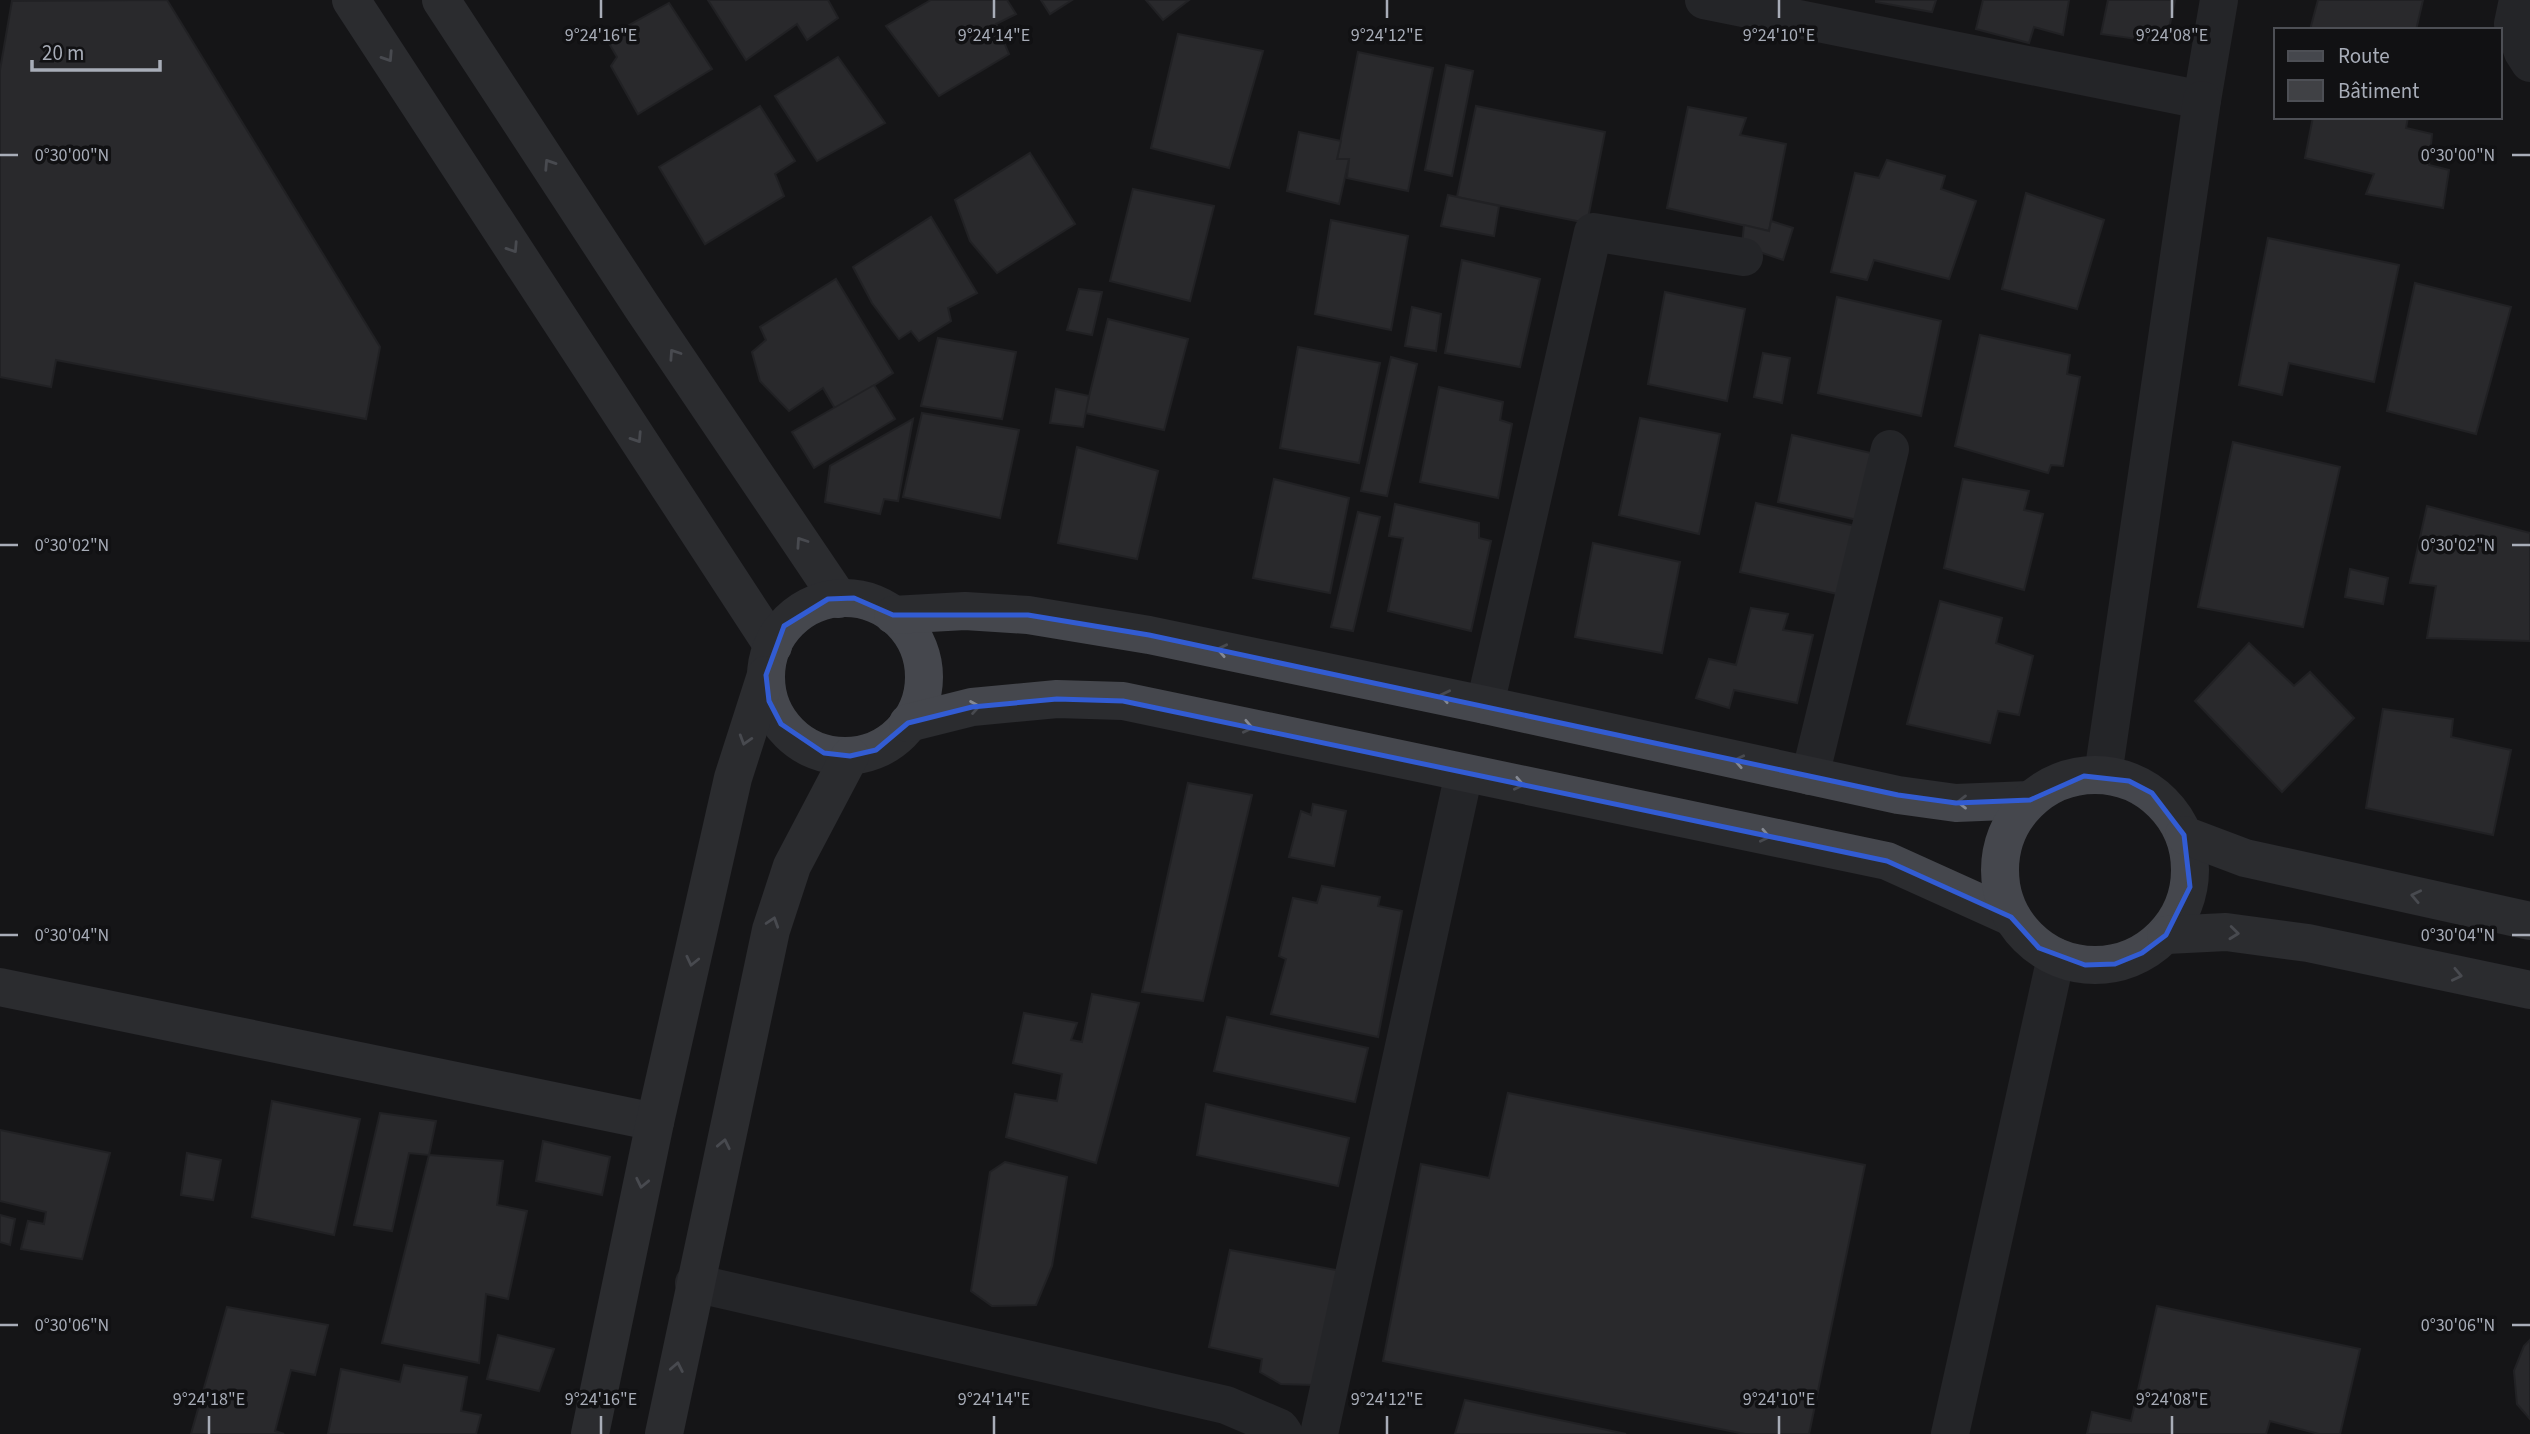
<svg xmlns="http://www.w3.org/2000/svg" width="2530" height="1434" font-family="'Source Sans 3',sans-serif">
<style>
.building{fill:#404145;stroke:#303034;stroke-width:2}
.lines{fill:none;stroke-linecap:round;stroke-linejoin:round}
.street{stroke:#37383d;stroke-width:38}
.secondary{stroke:#45474d;stroke-width:38}
.oneway{stroke:#858993}
.marked{fill:none;stroke:#325cd3;stroke-width:5;stroke-linejoin:round}
.ticks{fill:none;stroke:#a8adb8;stroke-width:2.5}
.ticks-label{font-size:18px;text-anchor:middle;fill:#a8adb8;stroke:#111113;stroke-width:7;stroke-linejoin:round;paint-order:stroke}
</style>
<rect width="100%" height="100%" fill="#161618"/>
<!-- building -->
<g class="building">
<polygon points="167,0 380,347 366,419 56,360 51,387 0,377 0,70 12,1"/>
<polygon points="708,0 828,0 838,18 807,40 797,24 746,60"/>
<polygon points="931,0 1007,0 1016,14 996,24 1009,54 939,96 886,26"/>
<polygon points="1041,0 1072,0 1050,14"/>
<polygon points="1146,0 1189,0 1163,20"/>
<polygon points="1876,0 1936,0 1932,12 1876,2"/>
<polygon points="1983,0 2069,0 2063,35 2034,27 2029,43 1976,29"/>
<polygon points="2108,0 2175,0 2166,43 2101,34"/>
<polygon points="2318,0 2423,0 2416,30 2310,30"/>
<polygon points="669,3 712,69 638,114 611,66 617,57 606,38"/>
<polygon points="1178,34 1263,51 1229,168 1151,148"/>
<polygon points="1358,52 1433,68 1408,191 1347,178 1349,159 1337,159"/>
<polygon points="838,57 885,123 817,161 775,96"/>
<polygon points="1446,65 1473,71 1452,176 1425,170"/>
<polygon points="760,106 795,161 775,174 784,196 705,244 659,167"/>
<polygon points="1476,106 1605,132 1587,223 1457,197"/>
<polygon points="1688,107 1746,118 1740,135 1786,144 1769,231 1667,208"/>
<polygon points="2313,117 2408,117 2406,128 2432,134 2429,165 2449,170 2443,208 2366,194 2374,174 2305,158"/>
<polygon points="1299,132 1341,141 1337,159 1349,159 1339,204 1287,191"/>
<polygon points="1030,153 1075,224 997,273 970,241 955,200"/>
<polygon points="1887,160 1945,176 1941,189 1976,201 1949,279 1874,260 1867,280 1831,272 1855,173 1879,178"/>
<polygon points="1133,189 1214,206 1190,301 1110,281"/>
<polygon points="2026,193 2104,220 2077,309 2002,289"/>
<polygon points="1448,195 1499,206 1494,236 1441,226"/>
<polygon points="931,217 977,293 948,308 951,321 919,341 911,331 899,339 872,303 853,267"/>
<polygon points="1331,220 1408,236 1391,330 1315,314"/>
<polygon points="1771,221 1793,228 1783,260 1742,246 1744,225 1769,231"/>
<polygon points="2268,238 2399,265 2374,382 2289,363 2282,395 2239,385"/>
<polygon points="1462,260 1540,279 1520,367 1445,353"/>
<polygon points="836,279 893,373 836,410 823,388 789,411 760,381 752,352 766,340 760,327"/>
<polygon points="2415,283 2511,307 2476,434 2387,411"/>
<polygon points="1079,289 1102,292 1092,335 1067,330"/>
<polygon points="1665,292 1745,309 1727,401 1648,384"/>
<polygon points="1837,297 1941,321 1921,416 1818,393"/>
<polygon points="1412,307 1441,314 1436,351 1405,346"/>
<polygon points="1108,319 1188,339 1164,430 1085,413"/>
<polygon points="1980,335 2070,355 2067,374 2080,377 2063,466 2051,465 2048,473 1955,446"/>
<polygon points="938,338 1016,352 1002,419 921,406"/>
<polygon points="1298,347 1380,363 1359,463 1280,448"/>
<polygon points="1763,353 1790,358 1782,403 1754,397"/>
<polygon points="1391,357 1417,364 1387,496 1361,491"/>
<polygon points="874,385 895,419 814,468 792,432"/>
<polygon points="1439,387 1503,402 1500,420 1512,424 1498,498 1420,482"/>
<polygon points="1056,389 1089,396 1083,427 1050,423"/>
<polygon points="922,413 1019,430 1000,518 903,497"/>
<polygon points="1640,418 1720,434 1699,534 1619,515"/>
<polygon points="913,419 898,501 884,499 880,514 825,502 830,466"/>
<polygon points="1792,435 1875,454 1862,521 1778,502"/>
<polygon points="2233,442 2340,467 2303,627 2198,607"/>
<polygon points="1077,447 1158,471 1137,559 1058,543"/>
<polygon points="1274,479 1349,498 1330,593 1253,578"/>
<polygon points="1963,479 2029,491 2024,510 2043,514 2024,590 1944,568"/>
<polygon points="1756,503 1855,526 1842,595 1740,572"/>
<polygon points="1395,504 1479,523 1479,538 1491,541 1471,631 1388,611 1403,538 1389,536"/>
<polygon points="2427,506 2530,533 2530,641 2427,638 2436,586 2410,583"/>
<polygon points="1358,512 1380,517 1353,631 1331,627"/>
<polygon points="1593,543 1680,562 1662,653 1575,637"/>
<polygon points="2350,569 2388,578 2383,604 2345,597"/>
<polygon points="1940,601 2002,618 1996,643 2033,656 2019,715 1998,711 1990,743 1907,724"/>
<polygon points="1751,608 1788,614 1783,630 1813,635 1797,703 1734,690 1729,708 1696,698 1709,659 1736,665"/>
<polygon points="2249,643 2294,686 2310,672 2354,718 2282,792 2195,701"/>
<polygon points="2383,709 2453,719 2451,737 2511,750 2493,835 2366,808"/>
<polygon points="1188,783 1252,795 1203,1001 1142,992"/>
<polygon points="1313,804 1346,811 1334,866 1289,857 1301,811 1311,815"/>
<polygon points="1322,886 1380,897 1378,906 1402,911 1378,1037 1271,1014 1286,959 1279,956 1293,898 1317,903"/>
<polygon points="1092,994 1139,1003 1096,1163 1006,1137 1015,1094 1057,1101 1062,1074 1013,1063 1024,1013 1077,1023 1071,1040 1082,1042"/>
<polygon points="1227,1017 1368,1048 1355,1102 1214,1071"/>
<polygon points="1508,1093 1865,1165 1809,1434 1745,1434 1383,1361 1421,1164 1489,1178"/>
<polygon points="272,1101 360,1119 334,1235 252,1217"/>
<polygon points="1206,1104 1349,1138 1338,1186 1197,1155"/>
<polygon points="380,1113 436,1121 429,1155 409,1153 392,1231 354,1225"/>
<polygon points="0,1130 110,1153 82,1259 21,1249 28,1221 44,1224 46,1212 0,1201"/>
<polygon points="543,1141 610,1157 602,1195 536,1181"/>
<polygon points="187,1153 221,1160 213,1200 181,1195"/>
<polygon points="429,1155 503,1161 497,1205 527,1211 508,1299 486,1294 479,1363 382,1343"/>
<polygon points="1005,1162 1067,1177 1052,1266 1036,1305 992,1306 971,1291 990,1172"/>
<polygon points="0,1215 15,1219 10,1245 0,1242"/>
<polygon points="1230,1250 1341,1271 1315,1385 1281,1384 1260,1372 1262,1359 1209,1347"/>
<polygon points="2157,1306 2360,1349 2340,1434 2319,1434 2270,1421 2266,1434 2087,1434 2092,1412 2131,1421"/>
<polygon points="227,1307 328,1325 315,1375 291,1370 275,1431 284,1434 191,1434"/>
<polygon points="498,1335 554,1349 539,1391 487,1379"/>
<polygon points="2530,1340 2530,1419 2517,1404 2514,1371 2524,1346"/>
<polygon points="404,1365 467,1377 461,1411 481,1415 476,1434 328,1434 341,1369 400,1382"/>
<polygon points="1465,1400 1626,1434 1455,1434"/>
</g>
<g class="lines">
<!-- street -->
<g class="street">
<polyline points="1704,0 2202,100 2219,0"/>
<polyline points="2518,0 2513,24 2523,52 2530,63"/>
<polyline points="1485,705 1593,232 1744,257"/>
<polyline points="2103,775 2202,100"/>
<polyline points="1810,776 1890,449"/>
<polyline points="694,1283 1226,1405 1280,1428 1284,1434"/>
<polyline points="1319,1434 1464,773"/>
<polyline points="1950,1434 2056,957"/>
</g>
<!-- secondary -->
<g class="secondary">
<polyline points="351,0 773,646"/>
<polyline points="441,0 642,307 839,599"/>
<circle cx="845" cy="677" r="79"/>
<polyline points="893,615 965,611 1028,615 1149,635 1485,705 1898,795 1956,803 2030,800"/>
<polyline points="908,723 972,707 1057,699 1123,701 1887,861 2011,917"/>
<circle cx="2095" cy="870" r="95"/>
<polyline points="2184,835 2245,858 2530,921"/>
<polyline points="2166,935 2226,932 2308,943 2530,990"/>
<polyline points="0,987 655,1122"/>
<polyline points="590,1434 655,1122 733,778 766,675"/>
<polyline points="664,1434 771,930 792,866 850,756"/>
</g>
</g>
<!-- one-way arrows -->
<defs><path id="oneway-chevron" d="M-2-3.5L2.5 0L-2 3.5" fill="none" stroke-width="1.6" stroke-linecap="round" stroke-linejoin="round" transform="scale(1.75)"/></defs>
<g class="oneway">
<use href="#oneway-chevron" transform="translate(388 57) rotate(57)"/>
<use href="#oneway-chevron" transform="translate(549 164) rotate(-123)"/>
<use href="#oneway-chevron" transform="translate(513 248) rotate(57)"/>
<use href="#oneway-chevron" transform="translate(674 354) rotate(-124)"/>
<use href="#oneway-chevron" transform="translate(637 438) rotate(57)"/>
<use href="#oneway-chevron" transform="translate(801 542) rotate(-124)"/>
<use href="#oneway-chevron" transform="translate(1222 650) rotate(-168)"/>
<use href="#oneway-chevron" transform="translate(1445 696) rotate(-168)"/>
<use href="#oneway-chevron" transform="translate(975 707) rotate(-9)"/>
<use href="#oneway-chevron" transform="translate(1248 727) rotate(12)"/>
<use href="#oneway-chevron" transform="translate(745 740) rotate(107)"/>
<use href="#oneway-chevron" transform="translate(1739 761) rotate(-168)"/>
<use href="#oneway-chevron" transform="translate(1519 784) rotate(12)"/>
<use href="#oneway-chevron" transform="translate(1962 802) rotate(180)"/>
<use href="#oneway-chevron" transform="translate(1765 836) rotate(12)"/>
<use href="#oneway-chevron" transform="translate(2416 896) rotate(-168)"/>
<use href="#oneway-chevron" transform="translate(773 922) rotate(-72)"/>
<use href="#oneway-chevron" transform="translate(2234 933) rotate(6)"/>
<use href="#oneway-chevron" transform="translate(692 961) rotate(103)"/>
<use href="#oneway-chevron" transform="translate(2457 975) rotate(12)"/>
<use href="#oneway-chevron" transform="translate(724 1144) rotate(-78)"/>
<use href="#oneway-chevron" transform="translate(642 1183) rotate(102)"/>
<use href="#oneway-chevron" transform="translate(677 1367) rotate(-79)"/>
</g>
<!-- marked area -->
<path d="M0 0H2530V1434H0ZM854,598L893,615H1028L1149,635L1898,795L1956,803L2030,800L2084,776L2129,781L2152,793L2184,835L2190,887L2166,935L2142,953L2115,964L2085,965L2039,948L2011,917L1887,861L1123,701L1057,699L972,707L908,723L876,750L850,756L824,753L781,724L769,701L766,675L784,626L828,599Z" fill="#161618" fill-opacity=".55" fill-rule="evenodd"/>
<path class="marked" d="M854,598L893,615H1028L1149,635L1898,795L1956,803L2030,800L2084,776L2129,781L2152,793L2184,835L2190,887L2166,935L2142,953L2115,964L2085,965L2039,948L2011,917L1887,861L1123,701L1057,699L972,707L908,723L876,750L850,756L824,753L781,724L769,701L766,675L784,626L828,599Z"/>
<!-- ticks -->
<path class="ticks" d="M601,0V18M994,0V18M1387,0V18M1779,0V18M2172,0V18M0,155H18M2512,155H2530M0,545H18M2512,545H2530M0,935H18M2512,935H2530M0,1325H18M2512,1325H2530M209,1416V1434M601,1416V1434M994,1416V1434M1387,1416V1434M1779,1416V1434M2172,1416V1434"/>
<g class="ticks-label">
<text x="601" y="41">9°24'16"E</text>
<text x="994" y="41">9°24'14"E</text>
<text x="1387" y="41">9°24'12"E</text>
<text x="1779" y="41">9°24'10"E</text>
<text x="2172" y="41">9°24'08"E</text>
<text x="2458" y="161">0°30'00"N</text>
<text x="72" y="161">0°30'00"N</text>
<text x="2458" y="551">0°30'02"N</text>
<text x="72" y="551">0°30'02"N</text>
<text x="2458" y="941">0°30'04"N</text>
<text x="72" y="941">0°30'04"N</text>
<text x="2458" y="1331">0°30'06"N</text>
<text x="72" y="1331">0°30'06"N</text>
<text x="209" y="1405">9°24'18"E</text>
<text x="601" y="1405">9°24'16"E</text>
<text x="994" y="1405">9°24'14"E</text>
<text x="1387" y="1405">9°24'12"E</text>
<text x="1779" y="1405">9°24'10"E</text>
<text x="2172" y="1405">9°24'08"E</text>
</g>
<!-- legend -->
<rect x="2274" y="28" width="228" height="91" fill="#111113" stroke="#4d4f55" stroke-width="2"/>
<rect x="2288" y="51" width="35" height="10" fill="#45474d" stroke="#4d4f55" stroke-width="2"/>
<text x="2338" y="63" font-size="21" fill="#a8adb8">Route</text>
<rect x="2288" y="80" width="35" height="21" fill="#404145" stroke="#4d4f55" stroke-width="2"/>
<text x="2338" y="98" font-size="21" fill="#a8adb8">Bâtiment</text>
<!-- scale -->
<path d="M32 60v10h128v-10" fill="none" stroke="#a8adb8" stroke-width="3.5"/>
<text x="42" y="60" font-size="21" fill="#a8adb8" stroke="#111113" stroke-width="5" paint-order="stroke">20 m</text>
</svg>
